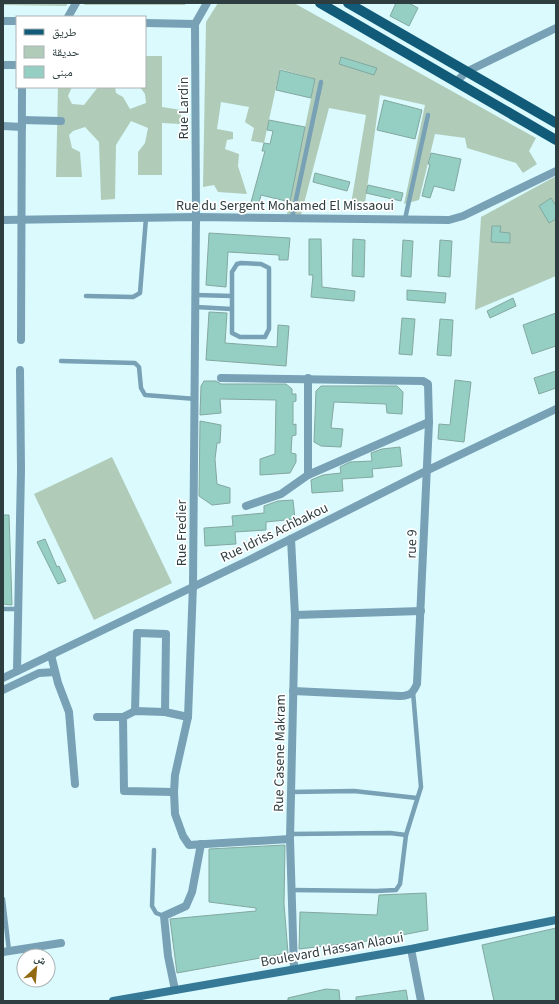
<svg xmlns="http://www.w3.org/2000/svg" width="559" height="1004" font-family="'Source Sans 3','Noto Naskh Arabic',sans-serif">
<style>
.green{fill:#b0ccb9}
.building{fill:#95cec2;stroke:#83a8a0}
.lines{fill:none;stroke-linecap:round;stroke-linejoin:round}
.lane{stroke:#78a1b6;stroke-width:4.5}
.street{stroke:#78a1b6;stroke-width:8}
.secondary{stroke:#367997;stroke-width:8}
.primary{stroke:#115a78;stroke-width:10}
.labels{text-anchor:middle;stroke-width:3.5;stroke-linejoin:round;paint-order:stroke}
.street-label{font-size:14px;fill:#2e3e40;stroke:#fff}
</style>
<rect width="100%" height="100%" fill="#dafafe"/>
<!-- green -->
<g class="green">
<polygon points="3,3 68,3 66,6 3,5"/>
<polygon points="85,3 186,3 185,5 84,5"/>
<polygon points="218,3 294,3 536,138 529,151 537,164 523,173 516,163 467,148 465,138 435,134 419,200 404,204 425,105 380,95 365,203 351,204 366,115 329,108 301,215 287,214 315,79 280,69 264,143 251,141 254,128 245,122 249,107 221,102 217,129 233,132 233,139 227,140 225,149 239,154 238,166 247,194 218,192 214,185 203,187 206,22"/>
<polygon points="145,56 162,56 162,107 181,110 181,124 162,123 162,175 138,175 138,152 145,143 148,128 131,121 116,145 115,199 101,200 99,142 85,127 73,131 69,135 72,148 80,152 82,177 56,177 58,87 72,87 68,96 72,104 84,105 98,87 115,87 116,93 123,97 130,109 146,103 145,94 140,87 145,87"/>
<polygon points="556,176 556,276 475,310 481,217"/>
<polygon points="112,457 172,583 94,620 34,494"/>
</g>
<!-- building -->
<g class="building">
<polygon points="396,3 409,3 418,8 409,26 390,16"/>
<polygon points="341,57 377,68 374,75 339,64"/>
<polygon points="280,70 315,79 311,98 276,90"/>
<polygon points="384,100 422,110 415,139 377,130"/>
<polygon points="269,120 305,127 290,202 261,195 258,208 250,206 265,151 262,151 264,143 270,144 273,131 267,130"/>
<polygon points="431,153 461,159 454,191 434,186 430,198 422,196 430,164 428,164"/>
<polygon points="315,173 350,182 347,191 313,182"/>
<polygon points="368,185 403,193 401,201 366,193"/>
<polygon points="551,198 556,206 556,219 549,223 539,206"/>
<polygon points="492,226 501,226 500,232 510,233 510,243 491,242"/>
<polygon points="209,233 290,238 288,260 279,260 279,255 228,252 226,287 206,285"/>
<polygon points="309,239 321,239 322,287 355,291 354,301 311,297 313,275 309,275"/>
<polygon points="353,239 365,240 364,277 352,276"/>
<polygon points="403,240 413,241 411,277 401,276"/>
<polygon points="440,240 452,241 450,277 438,276"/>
<polygon points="407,290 446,293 445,303 407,300"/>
<polygon points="513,298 516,306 490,318 487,311"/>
<polygon points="209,312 227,313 225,343 277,347 278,325 289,326 286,366 206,360"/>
<polygon points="556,313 556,346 532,354 523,325"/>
<polygon points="402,318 415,319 412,355 399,354"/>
<polygon points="440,319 453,320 451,356 437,355"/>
<polygon points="556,371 556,388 539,394 534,378"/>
<polygon points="455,380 471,382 464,442 438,439 439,424 450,425"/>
<polygon points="204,381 216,381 221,384 286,384 292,389 292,394 296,394 296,401 293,402 293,425 296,424 296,435 292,436 291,453 296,454 296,462 290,473 260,475 260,459 275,454 276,400 220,399 221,413 200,415 201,386"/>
<polygon points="321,386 397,386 403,392 402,414 387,413 386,404 334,402 331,428 343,429 341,447 321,446 314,442 316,391"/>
<polygon points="200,421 221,425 220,443 217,443 215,459 217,484 230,488 230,503 212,505 199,496"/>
<polygon points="400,447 402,466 372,469 373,477 342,479 343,491 312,493 311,480 323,475 341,473 340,467 350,462 372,461 371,453 382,449"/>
<polygon points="293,500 295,519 266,522 266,530 235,532 236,544 205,546 204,528 233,526 232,516 264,513 264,506 278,501"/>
<polygon points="3,515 9,515 12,605 3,604"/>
<polygon points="45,539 57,567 59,566 66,581 58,584 37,542"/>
<polygon points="285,845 284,904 288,953 177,973 170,919 256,911 256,908 209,902 209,849"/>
<polygon points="426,893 428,930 376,940 299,949 300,912 377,915 379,895"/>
<polygon points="556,928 556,1001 494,1001 482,945"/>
<polygon points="326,989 339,990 340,1001 288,1001 288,998"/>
<polygon points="406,990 408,1001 356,1001 356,997"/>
</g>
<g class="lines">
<!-- lane -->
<g class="lane">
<polyline points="292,218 321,82"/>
<polyline points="405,219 428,115"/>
<polygon points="241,263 261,264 269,268 269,329 265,337 240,337 232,333 232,272 237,264"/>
<polyline points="196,295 232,296"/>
<polyline points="86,296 133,297 140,293 146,218"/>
<polyline points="196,307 232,309"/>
<polyline points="61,361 135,363 139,367 141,388 145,395 196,399"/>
<polyline points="3,609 18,609"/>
<polyline points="291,792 354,791 417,798"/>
<polyline points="290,834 390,833 406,835 400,884 396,890 376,891 292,890"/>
<polyline points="406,835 421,787 413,692"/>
<polyline points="154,850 152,906 156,913 164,916"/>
<polyline points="3,899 9,951"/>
</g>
<!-- street -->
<g class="street">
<polyline points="207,3 195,24 196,217 193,585 188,717 175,775 174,792 175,814 183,836 189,845 290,839"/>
<polyline points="68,17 76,3"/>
<polyline points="3,21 17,21"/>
<polyline points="145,23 195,24"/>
<polyline points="3,65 17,65"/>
<polyline points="457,81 466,72 556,28"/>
<polyline points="22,120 61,121"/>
<polyline points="3,126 22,127"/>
<polyline points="3,220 196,217 449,220 463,216 556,171"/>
<polyline points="21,340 22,87"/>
<path d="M221,378L423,381L428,384L429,422L417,684C413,693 410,696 400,696L293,691"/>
<polyline points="308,378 308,475"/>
<polyline points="246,506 281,494 308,475 429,422"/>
<polyline points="291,539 295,615 290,839 294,969"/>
<polyline points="295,615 421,611"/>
<polyline points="51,655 58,683 69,712 75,784"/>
<polyline points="17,671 21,470 20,370"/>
<polyline points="3,678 249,560 426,471 556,409"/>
<polyline points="3,690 39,673 55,672"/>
<polyline points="135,711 137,633 166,634 165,712"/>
<polyline points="97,717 123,717 135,711 165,712 188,717"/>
<polyline points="123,717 124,791 174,792"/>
<polyline points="411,949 421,1001"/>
<polyline points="3,952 61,943"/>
<polyline points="175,990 168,956 164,916 186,906 192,892 201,844"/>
</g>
<!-- secondary -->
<polyline class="secondary" points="113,1001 411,949 556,920"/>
<!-- primary -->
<g class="primary">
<polyline points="320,3 556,140"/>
<polyline points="348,3 556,123"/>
</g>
</g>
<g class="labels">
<!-- street labels -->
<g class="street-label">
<text transform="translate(183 108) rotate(-90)" y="5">Rue Lardin</text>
<text x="285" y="210">Rue du Sergent Mohamed El Missaoui</text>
<text transform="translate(274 532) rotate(-26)" y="5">Rue Idriss Achbakou</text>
<text transform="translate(181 533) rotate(-90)" y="5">Rue Fredier</text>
<text transform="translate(411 544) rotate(-88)" y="5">rue 9</text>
<text transform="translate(279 753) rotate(-89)" y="5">Rue Casene Makram</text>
<text transform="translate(332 949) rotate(-10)" y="5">Boulevard Hassan Alaoui</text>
</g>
</g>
<!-- border -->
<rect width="559" height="1004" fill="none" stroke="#2e3e40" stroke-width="8"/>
<!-- legend -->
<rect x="16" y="16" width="130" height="72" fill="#ffffff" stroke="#abb2b3"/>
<rect x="24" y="29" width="20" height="6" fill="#115a78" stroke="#abb2b3"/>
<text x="52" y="36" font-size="12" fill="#2e3e40">طريق</text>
<rect x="24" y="46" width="20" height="12" fill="#b0ccb9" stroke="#abb2b3"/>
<text x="52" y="56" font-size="12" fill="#2e3e40">حديقة</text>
<rect x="24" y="66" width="20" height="12" fill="#95cec2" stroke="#abb2b3"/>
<text x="52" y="76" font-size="12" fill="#2e3e40">مبنى</text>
<!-- north arrow -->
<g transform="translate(36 968) rotate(26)"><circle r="19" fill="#ffffff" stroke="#abb2b3"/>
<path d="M0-3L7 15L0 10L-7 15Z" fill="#926911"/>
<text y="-6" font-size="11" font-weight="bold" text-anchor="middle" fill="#2e3e40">ش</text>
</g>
</svg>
